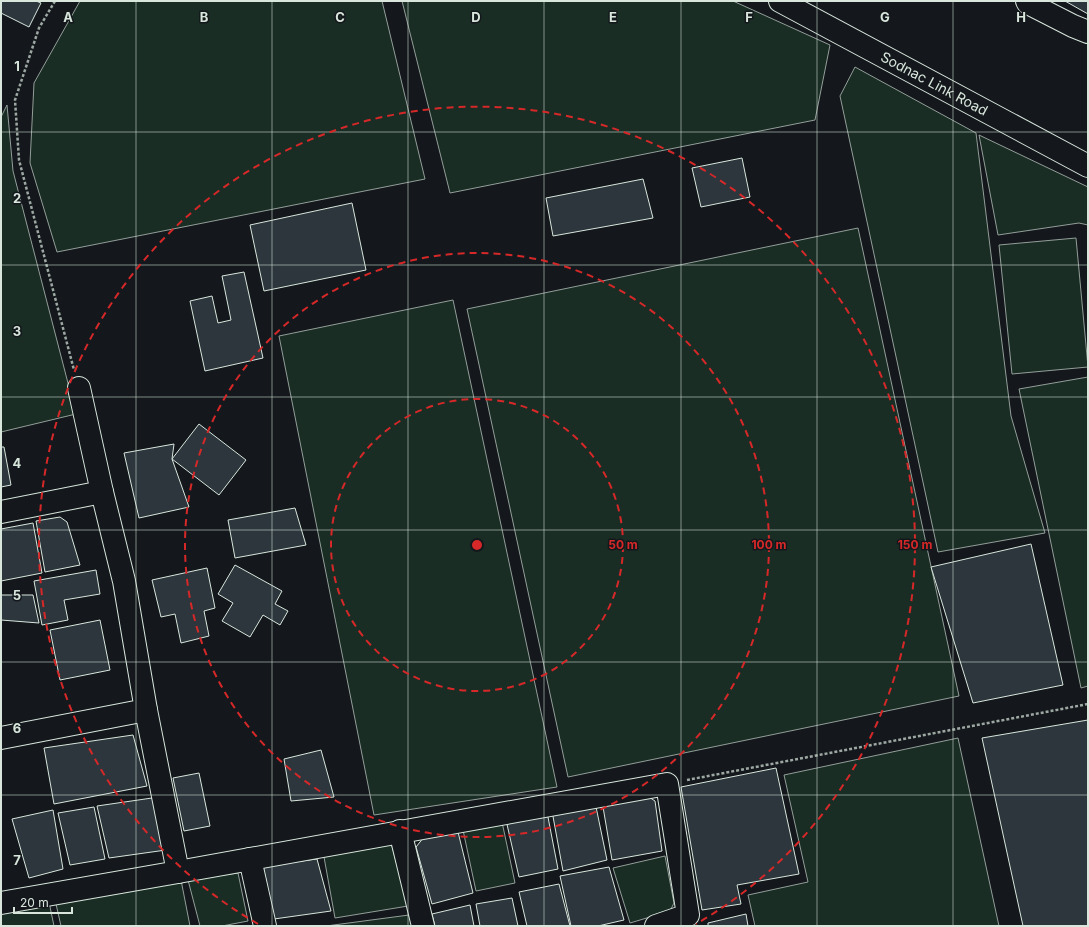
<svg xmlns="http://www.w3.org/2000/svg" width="1089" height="927" font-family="Inter,sans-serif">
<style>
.green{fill:#1a2d24;stroke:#939e99}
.building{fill:#2c363c;stroke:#d8e6dc}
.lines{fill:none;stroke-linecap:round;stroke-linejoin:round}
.minor-casing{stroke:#d8e6dc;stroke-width:24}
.major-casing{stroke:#d8e6dc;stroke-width:24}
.path{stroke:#9da8a2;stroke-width:2.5;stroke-dasharray:3 2;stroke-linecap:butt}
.minor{stroke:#14181c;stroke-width:22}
.major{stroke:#14181c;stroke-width:22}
.grid{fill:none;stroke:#d8e6dc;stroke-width:1;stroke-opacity:0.55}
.ring{fill:none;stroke:#d62828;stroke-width:2;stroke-dasharray:7 5}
.labels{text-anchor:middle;stroke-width:3;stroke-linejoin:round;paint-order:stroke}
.street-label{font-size:14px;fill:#d8e6dc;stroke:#14181c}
.grid-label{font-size:13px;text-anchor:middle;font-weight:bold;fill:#d8e6dc;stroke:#14181c;stroke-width:3;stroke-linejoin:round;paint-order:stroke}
.centre{fill:#d62828;stroke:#14181c;stroke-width:2}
.ring-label{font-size:12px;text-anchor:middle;font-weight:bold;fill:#d62828;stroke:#14181c;stroke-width:3;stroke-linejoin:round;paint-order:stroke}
</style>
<rect width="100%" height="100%" fill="#14181c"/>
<!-- green -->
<g class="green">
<polygon points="80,1 382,1 425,179 57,252 30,163 34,83"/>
<polygon points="402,1 733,1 830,45 815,120 450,193"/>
<polygon points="855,67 976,133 1011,416 1045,533 938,552 840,96"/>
<polygon points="7,105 13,171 76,414 1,432 1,117"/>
<polygon points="979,135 1088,187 1088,225 1079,223 998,235"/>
<polygon points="858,228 959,696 568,777 467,309"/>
<polygon points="1076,238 1088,367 1012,374 999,245"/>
<polygon points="453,300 557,787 374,815 279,336"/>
<polygon points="1088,377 1088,686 1081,688 1019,389"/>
<polygon points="958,738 999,926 755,926 748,895 808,882 784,775"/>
<polygon points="502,822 515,883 476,891 463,830"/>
<polygon points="391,843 408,906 335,918 324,857"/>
<polygon points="665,856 674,903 670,911 630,923 613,868"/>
<polygon points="238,873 248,921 222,926 200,926 188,880"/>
<polygon points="181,880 190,926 61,926 56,904"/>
<polygon points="49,902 54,926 1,926 1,912"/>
<polygon points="409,915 412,926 326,926"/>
</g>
<!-- building -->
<g class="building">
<polygon points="1,1 36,1 41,3 29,27 1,13"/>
<polygon points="1065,1 1088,1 1088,14"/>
<polygon points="742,158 750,197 701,207 692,168"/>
<polygon points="643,179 653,218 553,236 546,198"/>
<polygon points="352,203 366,270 264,291 250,225"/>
<polygon points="244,272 263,358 205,371 190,301 212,296 218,323 231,320 222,276"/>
<polygon points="199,424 246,460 219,495 172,459"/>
<polygon points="174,444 172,459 189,507 139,518 124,453"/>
<polygon points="1,447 4,447 11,485 1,487"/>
<polygon points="295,508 306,545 235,558 228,520"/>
<polygon points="60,517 67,522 80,565 45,572 36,521"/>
<polygon points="33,523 42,573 1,581 1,529"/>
<polygon points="1031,544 1063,685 973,703 931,567"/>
<polygon points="235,565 282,591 275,604 288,611 280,625 263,615 250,637 222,621 233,603 218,594"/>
<polygon points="207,568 215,608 204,611 209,636 181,643 175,614 161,617 152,580"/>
<polygon points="96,570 100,594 64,600 68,620 42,625 34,581"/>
<polygon points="1,595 33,595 39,623 1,620"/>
<polygon points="100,620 110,670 60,680 50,630"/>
<polygon points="1088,720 1088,926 1023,926 982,738"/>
<polygon points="133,735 147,786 54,804 44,748"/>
<polygon points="321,750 334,797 291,801 284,759"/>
<polygon points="776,768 799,874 737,885 741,904 702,910 681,787"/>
<polygon points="199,773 210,826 184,831 173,778"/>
<polygon points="646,795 655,801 662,851 612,860 602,801"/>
<polygon points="152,798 166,850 109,858 97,806"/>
<polygon points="595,802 607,860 563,871 552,811"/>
<polygon points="94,807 105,859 70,865 58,813"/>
<polygon points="53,810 63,869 29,878 12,819"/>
<polygon points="547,812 558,869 519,877 506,820"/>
<polygon points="458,832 473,893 432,904 416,847 424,837"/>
<polygon points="317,859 331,911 274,919 263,866"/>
<polygon points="609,867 624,920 598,926 571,926 560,876"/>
<polygon points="559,884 570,926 527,926 519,892"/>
<polygon points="512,898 518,926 480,926 476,904"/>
<polygon points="470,905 474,926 435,926 432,914"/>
<polygon points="746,914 748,926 708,926 708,923"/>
</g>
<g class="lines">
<defs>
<g id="minor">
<polyline points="1027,1 1028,3 1073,26 1088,32"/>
<polyline points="79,388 102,492 124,581 146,710 178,872"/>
<polyline points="1,512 102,492"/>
<polyline points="1,738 146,710"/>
<polyline points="400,831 423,926"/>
<polyline points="250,859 265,926"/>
<polyline points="1,903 178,872 667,784 688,915 656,926"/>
</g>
<g id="major">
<path id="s1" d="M780,1L1088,166"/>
</g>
</defs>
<!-- minor casing -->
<use href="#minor" class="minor-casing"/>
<!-- major casing -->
<use href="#major" class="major-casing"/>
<!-- path -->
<g class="path">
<polyline points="55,1 39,28 15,100 19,160 74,370"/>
<polyline points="687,780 1088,704"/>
</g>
<!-- minor -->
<use href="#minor" class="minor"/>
<!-- major -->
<use href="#major" class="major"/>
</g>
<!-- grid -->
<path class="grid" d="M136,1V926M272,1V926M408,1V926M544,1V926M681,1V926M817,1V926M953,1V926M1,132H1088M1,265H1088M1,397H1088M1,530H1088M1,662H1088M1,795H1088"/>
<!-- distance rings -->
<g class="ring">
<circle cx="477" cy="545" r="146"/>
<circle cx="477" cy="545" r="292"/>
<path d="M258 924A438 438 0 1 1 696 924"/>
</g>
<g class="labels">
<!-- street labels -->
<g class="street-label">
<text dy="5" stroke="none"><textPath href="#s1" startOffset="175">Sodnac Link Road</textPath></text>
</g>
</g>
<g class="grid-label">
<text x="68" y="22">A</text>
<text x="204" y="22">B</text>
<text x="340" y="22">C</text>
<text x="476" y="22">D</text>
<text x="613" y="22">E</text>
<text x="749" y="22">F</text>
<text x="885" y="22">G</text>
<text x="1021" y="22">H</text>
<text x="17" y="71">1</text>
<text x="17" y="203">2</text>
<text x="17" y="336">3</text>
<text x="17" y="468">4</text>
<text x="17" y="600">5</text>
<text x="17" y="733">6</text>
<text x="17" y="865">7</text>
</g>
<circle cx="477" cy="545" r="6" class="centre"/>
<g class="ring-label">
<text x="623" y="549">50 m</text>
<text x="769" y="549">100 m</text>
<text x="915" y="549">150 m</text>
</g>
<!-- border -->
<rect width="1089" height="927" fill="none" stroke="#d8e6dc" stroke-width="4"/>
<!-- scale -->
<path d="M14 907v6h58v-6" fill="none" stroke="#d8e6dc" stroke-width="2"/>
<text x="20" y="907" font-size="12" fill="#d8e6dc" stroke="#14181c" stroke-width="3" paint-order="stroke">20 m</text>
</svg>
